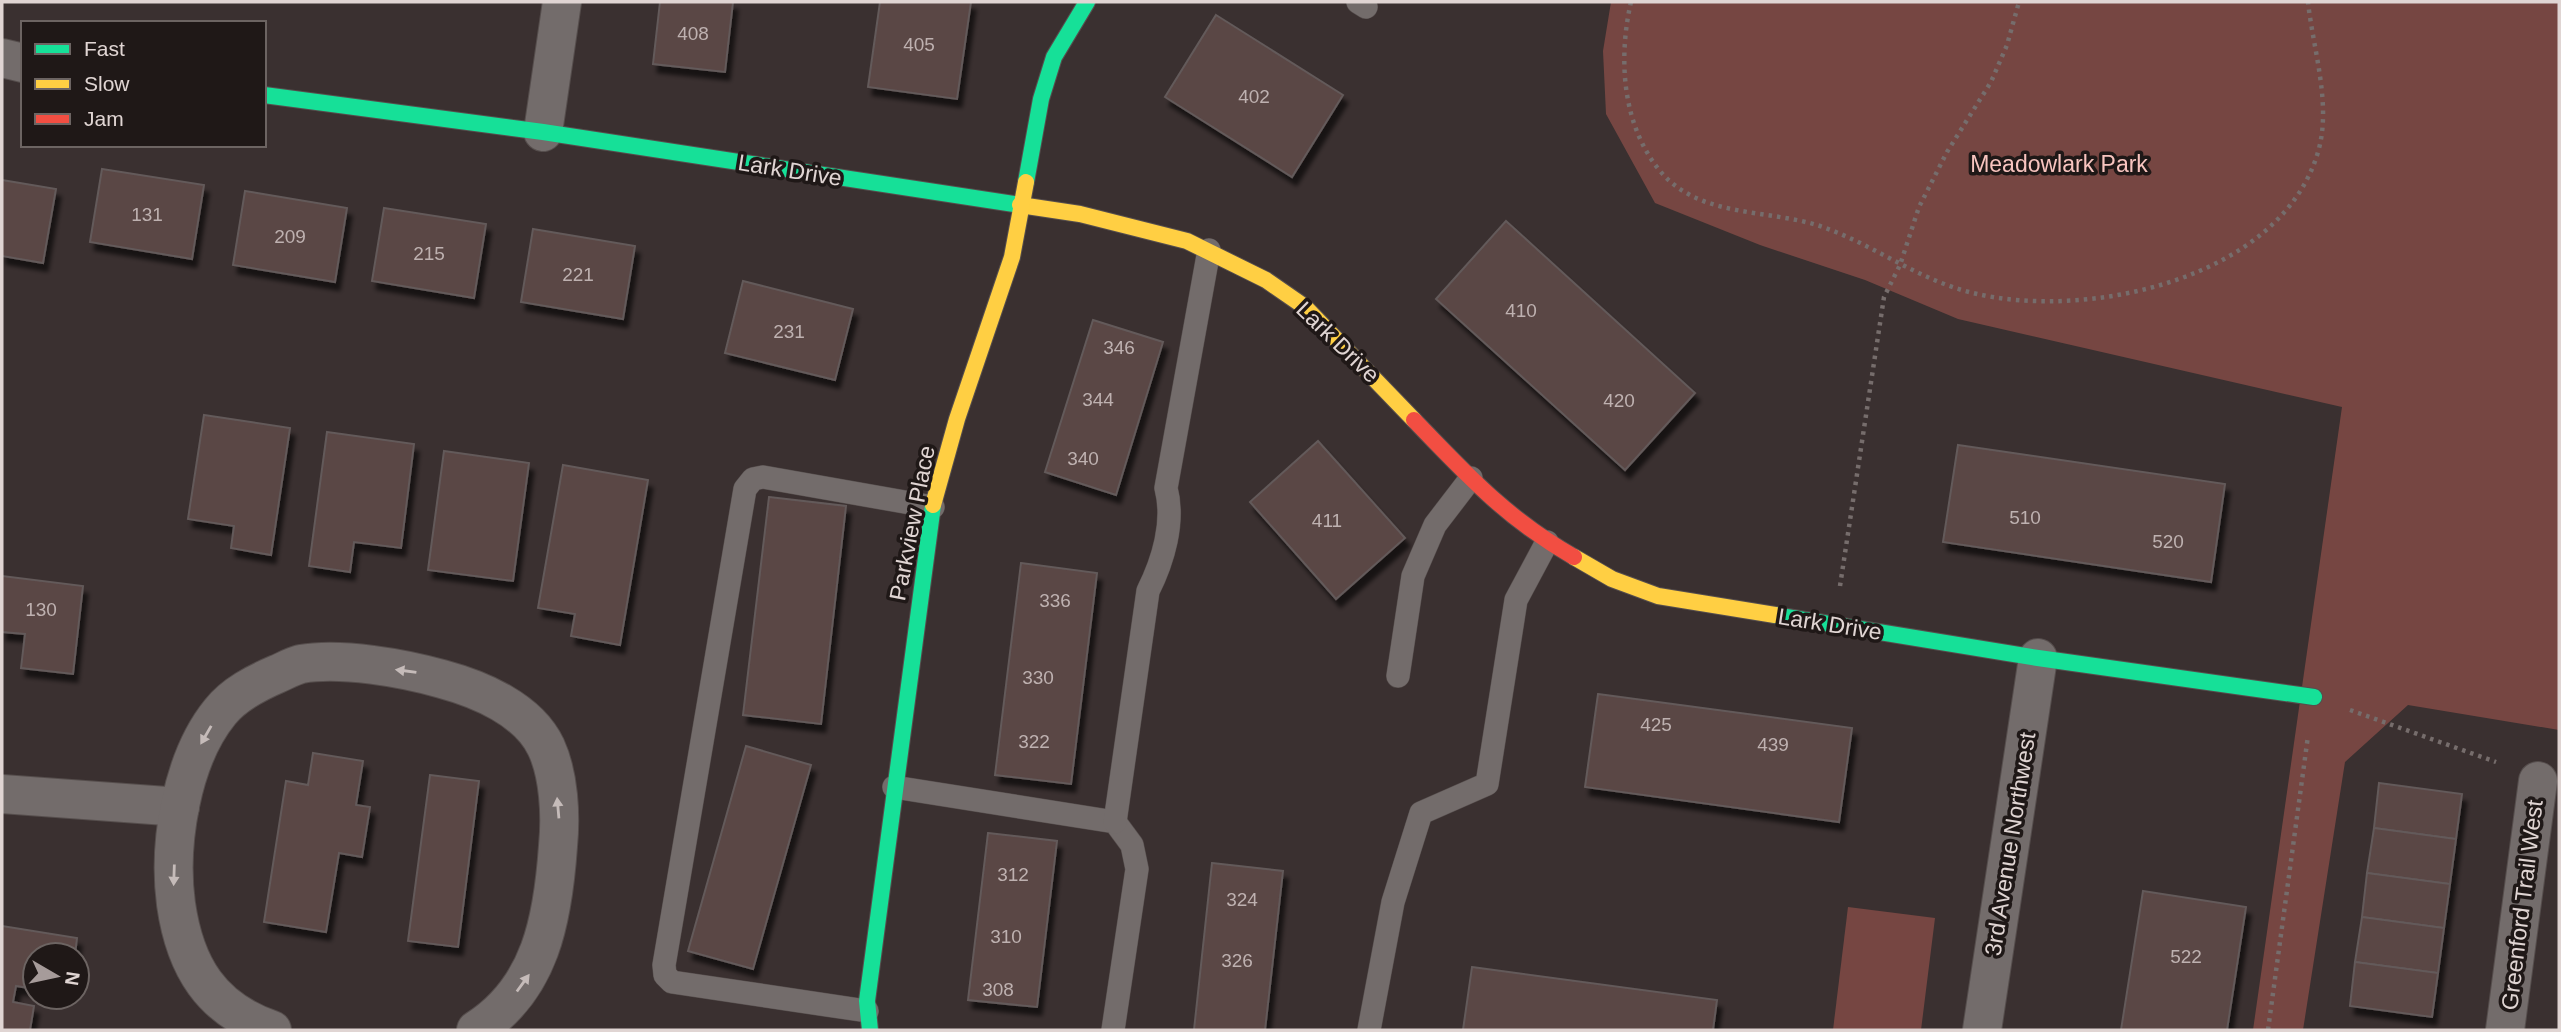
<svg xmlns="http://www.w3.org/2000/svg" width="2561" height="1032" font-family="Arial,sans-serif">
<style>
.green{fill:#764642}
.building{fill:#5a4645;stroke:#635a5a;stroke-width:2;filter:url(#shadow)}
.lines{fill:none;stroke-linecap:round;stroke-linejoin:round}
.lane-casing{stroke:#564e4d;stroke-width:24}
.street-casing{stroke:#564e4d;stroke-width:40}
.fast-casing{stroke:#564e4d;stroke-width:18}
.slow-casing{stroke:#564e4d;stroke-width:18}
.jam-casing{stroke:#564e4d;stroke-width:18}
.path{stroke:#766d6c;stroke-width:4.5;stroke-dasharray:3.5 5;stroke-linecap:butt}
.lane{stroke:#736c6b;stroke-width:23}
.street{stroke:#736c6b;stroke-width:38}
.fast{stroke:#16e098;stroke-width:16}
.slow{stroke:#ffcf43;stroke-width:16}
.jam{stroke:#f24e42;stroke-width:16}
.oneway{fill:#c5bbb9}
.labels{text-anchor:middle;stroke-width:7;stroke-linejoin:round;paint-order:stroke}
.number-label{font-size:19px;fill:#beb1b0}
.park-label{font-size:23px;fill:#f8c4bf;stroke:#1f1817}
.street-label{font-size:23px;fill:#e0d5d3;stroke:#1f1817}
</style>
<defs>
<filter id="shadow"><feDropShadow dx="4.5" dy="8" stdDeviation="2" flood-color="#0009"/></filter>
</defs>
<rect width="100%" height="100%" fill="#3a3030"/>
<!-- green -->
<g class="green">
<polygon points="1611,2 2559,2 2559,730 2408,705 2345,762 2303,1030 2253,1030 2342,407 1958,319 1865,280 1760,245 1655,203 1606,114 1603,51"/>
<polygon points="1848,907 1935,918 1921,1030 1833,1030"/>
</g>
<!-- building -->
<g class="building">
<polygon points="660,2 733,2 725,72 653,64"/>
<polygon points="880,2 971,2 957,99 868,87"/>
<polygon points="1216,15 1343,95 1292,177 1165,97"/>
<polygon points="102,169 204,185 192,259 90,242"/>
<polygon points="2,180 56,189 43,263 2,256"/>
<polygon points="245,191 347,208 335,282 233,265"/>
<polygon points="384,208 486,224 474,298 372,281"/>
<polygon points="1506,221 1695,393 1625,470 1436,299"/>
<polygon points="533,229 635,246 623,319 521,302"/>
<polygon points="743,281 853,309 835,380 725,353"/>
<polygon points="1093,320 1163,342 1116,495 1045,472"/>
<polygon points="204,415 290,428 271,555 231,548 234,526 188,519"/>
<polygon points="327,432 414,444 401,548 354,542 350,572 309,566"/>
<polygon points="1318,441 1405,538 1336,599 1250,502"/>
<polygon points="1958,445 2225,484 2211,582 1943,542"/>
<polygon points="444,451 529,463 513,581 428,570"/>
<polygon points="563,465 648,480 620,645 571,636 575,614 538,608"/>
<polygon points="769,497 846,506 821,724 743,715"/>
<polygon points="1021,563 1097,573 1071,784 995,775"/>
<polygon points="2,576 83,586 73,674 21,668 25,634 2,632"/>
<polygon points="1598,694 1852,728 1839,822 1585,787"/>
<polygon points="746,746 811,765 753,969 688,951"/>
<polygon points="313,753 363,761 356,805 370,807 362,857 339,853 326,932 264,922 286,781 308,785"/>
<polygon points="430,775 479,781 458,947 408,941"/>
<polygon points="2379,783 2462,794 2456,839 2374,828"/>
<polygon points="2374,828 2456,839 2450,884 2367,873"/>
<polygon points="988,833 1057,841 1037,1007 968,1000"/>
<polygon points="1212,863 1283,871 1265,1030 1194,1030"/>
<polygon points="2367,873 2450,884 2444,928 2362,917"/>
<polygon points="2143,891 2246,907 2227,1030 2121,1030"/>
<polygon points="2362,917 2444,928 2438,973 2355,962"/>
<polygon points="2,926 77,938 75,955 35,955 35,989 16,986 13,1002 34,1006 30,1030 2,1030"/>
<polygon points="2355,962 2438,973 2432,1017 2350,1006"/>
<polygon points="1472,967 1717,1000 1713,1030 1463,1030"/>
</g>
<g class="lines">
<defs>
<g id="lane">
<polyline points="1358,2 1366,7"/>
<polyline points="1398,676 1413,576 1435,525 1471,478"/>
<polyline points="894,787 1115,822 1132,845 1137,869 1113,1030"/>
<path d="M1115,822L1148,591C1163,561 1175,522 1166,488L1209,250"/>
<polyline points="867,1011 672,982 665,975 664,965 745,489 753,479 763,477 933,507"/>
<polyline points="1369,1030 1393,902 1421,813 1487,784 1516,600 1547,542"/>
</g>
<g id="street">
<polyline points="2,58 23,63"/>
<polyline points="543,132 562,2"/>
<polyline points="2,794 180,807"/>
<path d="M272,1030C211,1009 185,967 176,904C168,845 181,760 220,712C234,694 256,683 277,674C284,671 293,666 301,664C341,657 403,668 442,679C479,689 528,709 546,747C559,775 561,815 558,846C553,918 541,989 476,1030"/>
<polyline points="1982,1030 2038,658"/>
<polyline points="2505,1030 2538,781"/>
</g>
<g id="fast">
<polyline points="264,95 543,132 1020,205"/>
<polyline points="1026,182 1041,99 1054,57 1087,2"/>
<polyline points="1775,615 2038,658 2314,697"/>
<polyline points="870,1030 867,1001 933,505"/>
</g>
<g id="slow">
<polyline points="1020,205 1080,214 1187,241 1266,280 1305,307 1414,420"/>
<polyline points="933,505 957,419 1012,257 1026,182"/>
<polyline points="1574,557 1612,579 1658,596 1775,615"/>
</g>
<path id="jam" d="M1414,420C1467,475 1507,519 1574,557"/>
</defs>
<!-- lane casing -->
<use href="#lane" class="lane-casing"/>
<!-- street casing -->
<use href="#street" class="street-casing"/>
<!-- fast casing -->
<use href="#fast" class="fast-casing"/>
<!-- slow casing -->
<use href="#slow" class="slow-casing"/>
<!-- jam casing -->
<use href="#jam" class="jam-casing"/>
<!-- path -->
<g class="path">
<path d="M1631,2C1618,58 1622,125 1660,171C1699,218 1768,209 1820,226C1873,244 1918,280 1973,293C2087,321 2281,279 2318,152C2332,105 2313,49 2308,2"/>
<polyline points="1840,586 1884,297 1900,265 1919,207 1947,152 1991,82 2007,45 2019,2"/>
<polyline points="2350,710 2496,762"/>
<polyline points="2268,1030 2308,736"/>
</g>
<!-- lane -->
<use href="#lane" class="lane"/>
<!-- street -->
<use href="#street" class="street"/>
<!-- fast -->
<use href="#fast" class="fast"/>
<!-- slow -->
<use href="#slow" class="slow"/>
<!-- jam -->
<use href="#jam" class="jam"/>
</g>
<!-- one-way arrows -->
<defs><path id="oneway-solid" d="M-6-.8H1V-3.2L6.5 0L1 3.2V.8H-6Z" transform="scale(1.75)"/></defs>
<g class="oneway">
<use href="#oneway-solid" transform="translate(406 671) rotate(-172)"/>
<use href="#oneway-solid" transform="translate(206 735) rotate(120)"/>
<use href="#oneway-solid" transform="translate(558 808) rotate(-95)"/>
<use href="#oneway-solid" transform="translate(174 875) rotate(92)"/>
<use href="#oneway-solid" transform="translate(523 983) rotate(-54)"/>
</g>
<g class="labels">
<!-- number labels -->
<g class="number-label">
<text x="693" y="40">408</text>
<text x="919" y="51">405</text>
<text x="1254" y="103">402</text>
<text x="147" y="221">131</text>
<text x="290" y="243">209</text>
<text x="429" y="260">215</text>
<text x="578" y="281">221</text>
<text x="1521" y="317">410</text>
<text x="789" y="338">231</text>
<text x="1119" y="354">346</text>
<text x="1098" y="406">344</text>
<text x="1619" y="407">420</text>
<text x="1083" y="465">340</text>
<text x="2025" y="524">510</text>
<text x="1327" y="527">411</text>
<text x="2168" y="548">520</text>
<text x="1055" y="607">336</text>
<text x="41" y="616">130</text>
<text x="1038" y="684">330</text>
<text x="1656" y="731">425</text>
<text x="1034" y="748">322</text>
<text x="1773" y="751">439</text>
<text x="1013" y="881">312</text>
<text x="1242" y="906">324</text>
<text x="1006" y="943">310</text>
<text x="2186" y="963">522</text>
<text x="1237" y="967">326</text>
<text x="998" y="996">308</text>
</g>
<!-- park labels -->
<g class="park-label">
<text x="2059" y="172">Meadowlark Park</text>
</g>
<!-- street labels -->
<g class="street-label">
<text transform="translate(790 170) rotate(9)" y="8">Lark Drive</text>
<text transform="translate(1338 342) rotate(44)" y="8">Lark Drive</text>
<text transform="translate(912 523) rotate(-79)" y="8">Parkview Place</text>
<text transform="translate(1830 624) rotate(9)" y="8">Lark Drive</text>
<text transform="translate(2010 844) rotate(-81)" y="8">3rd Avenue Northwest</text>
<text transform="translate(2522 905) rotate(-83)" y="8">Greenford Trail West</text>
</g>
</g>
<!-- border -->
<rect width="2561" height="1032" fill="none" stroke="#e0d5d3" stroke-width="7"/>
<!-- legend -->
<rect x="21" y="21" width="245" height="126" fill="#1f1817" stroke="#6c6462" stroke-width="2"/>
<rect x="35" y="44" width="35" height="10" fill="#16e098" stroke="#6c6462" stroke-width="2"/>
<text x="84" y="56" font-size="21" fill="#e0d5d3">Fast</text>
<rect x="35" y="79" width="35" height="10" fill="#ffcf43" stroke="#6c6462" stroke-width="2"/>
<text x="84" y="91" font-size="21" fill="#e0d5d3">Slow</text>
<rect x="35" y="114" width="35" height="10" fill="#f24e42" stroke="#6c6462" stroke-width="2"/>
<text x="84" y="126" font-size="21" fill="#e0d5d3">Jam</text>
<!-- north arrow -->
<g transform="translate(56 976) rotate(99)"><circle r="33" fill="#1f1817" stroke="#6c6462" stroke-width="2"/>
<path d="M0-5L12 26L0 18L-12 26Z" fill="#a69b9a"/>
<text y="-10" font-size="19" font-weight="bold" text-anchor="middle" fill="#e0d5d3">N</text>
</g>
</svg>
